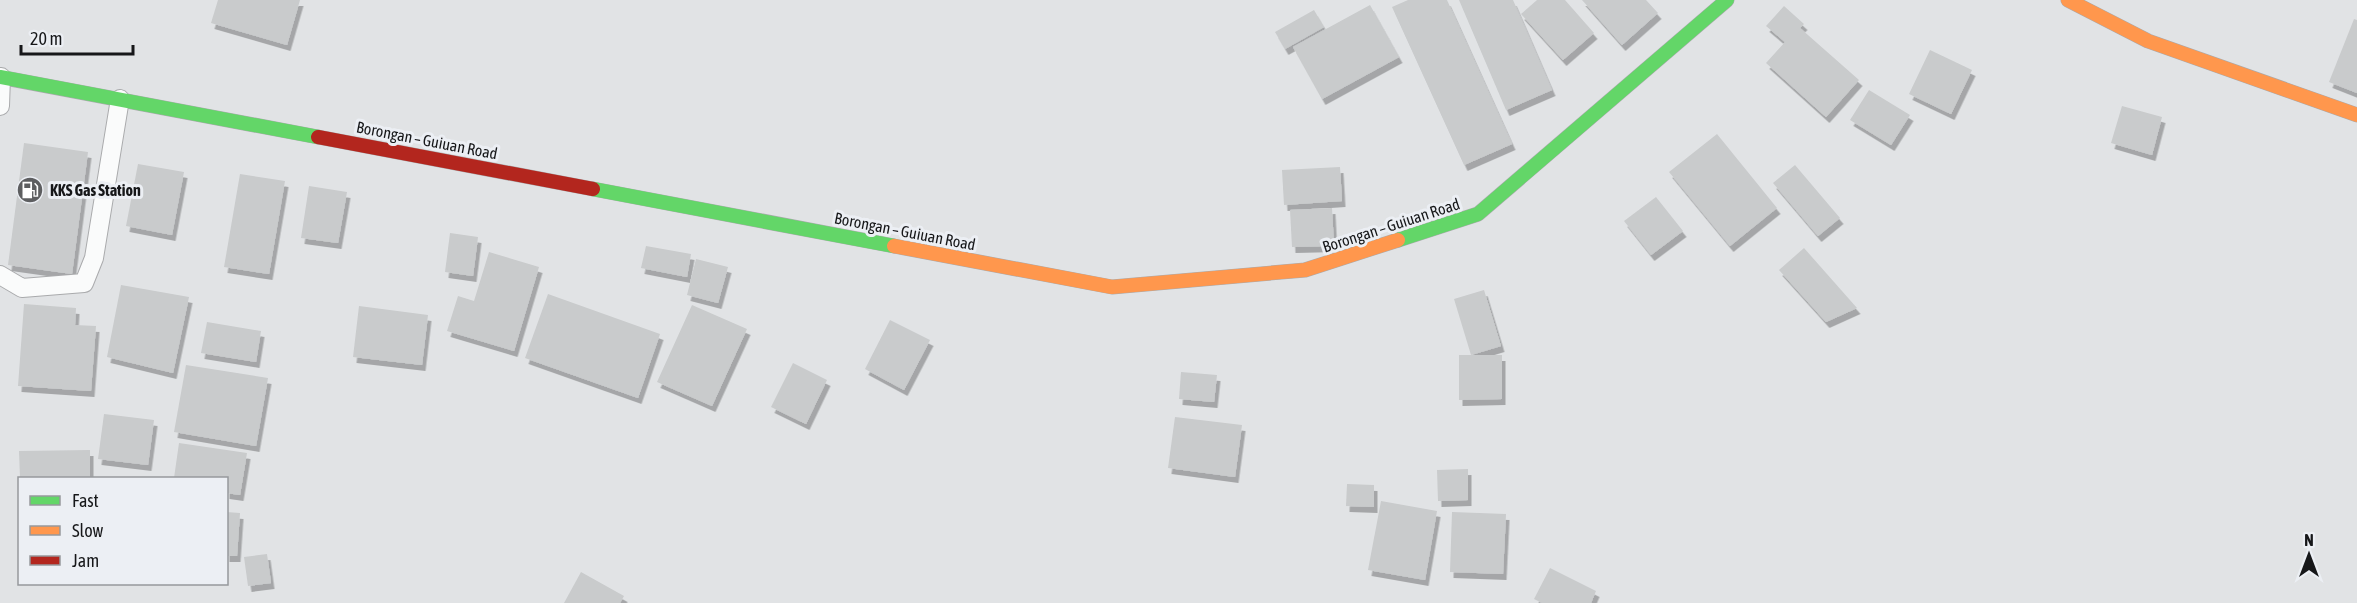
<svg xmlns="http://www.w3.org/2000/svg" width="2357" height="603" font-family="'Asap Condensed',sans-serif">
<style>
.building{fill:#c9cbcc;filter:url(#shadow)}
.lines{fill:none;stroke-linecap:round;stroke-linejoin:round}
.lane-casing{stroke:#a9aaac;stroke-width:20}
.fast-casing{stroke:#a9aaac;stroke-width:15}
.slow-casing{stroke:#a9aaac;stroke-width:15}
.jam-casing{stroke:#a9aaac;stroke-width:15}
.lane{stroke:#fafbfb;stroke-width:18}
.fast{stroke:#63d668;stroke-width:14}
.slow{stroke:#ff974d;stroke-width:14}
.jam{stroke:#b3261e;stroke-width:14}
.labels{text-anchor:middle;stroke-width:6;stroke-linejoin:round;paint-order:stroke}
.street-label{font-size:16px;fill:#161719;stroke:#eceff4}
.poi-label{font-size:16px;font-weight:bold;fill:#161719;stroke:#eceff4;text-anchor:start}
</style>
<defs>
<filter id="shadow"><feDropShadow dx="3.5" dy="6" stdDeviation="0" flood-color="#0004"/></filter>
</defs>
<rect width="100%" height="100%" fill="#e1e3e5"/>
<!-- building -->
<g class="building">
<polygon points="218,0 300,0 287,45 211,23"/>
<polygon points="1408,0 1447,0 1512,144 1464,165 1392,7"/>
<polygon points="1459,0 1513,0 1552,90 1506,110"/>
<polygon points="1537,0 1565,0 1594,33 1563,60 1521,14"/>
<polygon points="1582,0 1646,0 1658,13 1622,45"/>
<polygon points="1370,5 1399,57 1322,99 1293,47"/>
<polygon points="1784,6 1804,24 1800,28 1859,80 1826,117 1766,63 1785,42 1766,26"/>
<polygon points="1314,10 1324,27 1285,49 1275,32"/>
<polygon points="2354,19 2357,20 2357,93 2329,82"/>
<polygon points="1930,50 1972,70 1951,114 1909,94"/>
<polygon points="1869,90 1910,115 1891,145 1850,120"/>
<polygon points="2122,106 2162,117 2152,155 2111,143"/>
<polygon points="1717,134 1777,208 1730,246 1669,172"/>
<polygon points="24,143 88,152 72,274 8,265"/>
<polygon points="138,164 184,172 172,235 126,226"/>
<polygon points="1795,165 1840,218 1818,236 1773,183"/>
<polygon points="1340,167 1342,201 1284,205 1282,170"/>
<polygon points="240,174 285,181 269,274 224,267"/>
<polygon points="309,186 347,192 338,243 301,238"/>
<polygon points="1656,197 1683,231 1651,255 1624,221"/>
<polygon points="1332,208 1334,246 1292,247 1290,210"/>
<polygon points="450,233 478,237 473,276 445,272"/>
<polygon points="646,246 691,254 687,277 641,268"/>
<polygon points="1804,248 1857,308 1826,322 1779,270"/>
<polygon points="489,252 539,267 514,351 447,331 458,296 474,301"/>
<polygon points="696,259 728,267 718,303 687,295"/>
<polygon points="121,285 189,297 173,373 107,357"/>
<polygon points="1484,290 1501,346 1471,355 1454,299"/>
<polygon points="548,294 660,334 638,398 525,358"/>
<polygon points="24,304 76,308 75,325 96,326 91,391 18,386"/>
<polygon points="692,305 747,329 712,406 657,382"/>
<polygon points="359,306 428,315 422,365 353,357"/>
<polygon points="890,320 930,340 904,390 865,369"/>
<polygon points="207,322 261,331 256,362 201,353"/>
<polygon points="1459,355 1502,355 1502,399 1459,400"/>
<polygon points="793,363 827,380 806,424 771,407"/>
<polygon points="186,365 268,378 256,446 174,432"/>
<polygon points="1181,372 1217,375 1214,402 1179,399"/>
<polygon points="104,414 154,420 148,465 98,459"/>
<polygon points="1175,417 1242,425 1235,477 1168,468"/>
<polygon points="179,443 247,453 240,495 226,493 226,478 174,478"/>
<polygon points="90,450 90,478 20,478 19,451"/>
<polygon points="1468,469 1468,500 1438,501 1437,470"/>
<polygon points="1347,484 1374,485 1374,507 1346,506"/>
<polygon points="1381,501 1437,511 1425,580 1368,570"/>
<polygon points="226,512 240,513 237,556 226,556"/>
<polygon points="1452,512 1506,514 1503,574 1450,572"/>
<polygon points="267,554 271,583 248,586 244,557"/>
<polygon points="1550,568 1596,591 1591,603 1542,603 1534,599"/>
<polygon points="581,572 624,596 620,603 564,603"/>
</g>
<g class="lines">
<defs>
<g id="lane">
<polyline points="0,106 1,77"/>
<polyline points="0,275 22,288 84,283 94,258 120,99"/>
</g>
<g id="fast">
<polyline points="0,77 318,137"/>
<polyline points="593,189 894,246"/>
<polyline points="1398,240 1478,214 1727,0"/>
</g>
<g id="slow">
<polyline points="2068,0 2148,41 2357,115"/>
<polyline points="894,246 1112,287 1305,270 1398,240"/>
</g>
<polyline id="jam" points="318,137 593,189"/>
</defs>
<!-- lane casing -->
<use href="#lane" class="lane-casing"/>
<!-- fast casing -->
<use href="#fast" class="fast-casing"/>
<!-- slow casing -->
<use href="#slow" class="slow-casing"/>
<!-- jam casing -->
<use href="#jam" class="jam-casing"/>
<!-- lane -->
<use href="#lane" class="lane"/>
<!-- fast -->
<use href="#fast" class="fast"/>
<!-- slow -->
<use href="#slow" class="slow"/>
<!-- jam -->
<use href="#jam" class="jam"/>
</g>
<!-- icons -->
<defs>
<symbol id="fuel-disc" viewBox="-11 -11 22 22"><circle r="9.5" fill="#5d5e60" stroke="#eceff4"/><path d="M-5.5-6h7V0h2V4h1.3V-2.5L3-4.5l.8-.8L6-3V5H2.5V1h-1V6h-7ZM-4.2-4.7v3.2H.2V-4.7Z" fill="#fff"/></symbol>
</defs>
<g fill-rule="evenodd">
<use href="#fuel-disc" x="15" y="175" width="30" height="30"/>
</g>
<g class="labels">
<!-- street labels -->
<g class="street-label">
<text transform="translate(427 140) rotate(11)" y="6">Borongan – Guiuan Road</text>
<text transform="translate(1391 225) rotate(-18)" y="6">Borongan – Guiuan Road</text>
<text transform="translate(905 231) rotate(11)" y="6">Borongan – Guiuan Road</text>
</g>
<!-- poi labels -->
<g class="poi-label">
<text x="50" y="196">KKS Gas Station</text>
</g>
</g>
<!-- legend -->
<rect x="18" y="477" width="210" height="108" fill="#eceff4" stroke="#96999c" stroke-width="1.5"/>
<rect x="30" y="496" width="30" height="9" fill="#63d668" stroke="#96999c" stroke-width="1.5"/>
<text x="72" y="507" font-size="18" fill="#161719">Fast</text>
<rect x="30" y="526" width="30" height="9" fill="#ff974d" stroke="#96999c" stroke-width="1.5"/>
<text x="72" y="537" font-size="18" fill="#161719">Slow</text>
<rect x="30" y="556" width="30" height="9" fill="#b3261e" stroke="#96999c" stroke-width="1.5"/>
<text x="72" y="567" font-size="18" fill="#161719">Jam</text>
<!-- north arrow -->
<g transform="translate(2309 555)" stroke="#eceff4" stroke-width="4.5" paint-order="stroke">
<path d="M0-4.5L10 22L0 15L-10 22Z" fill="#161719"/>
<text y="-9" font-size="16" font-weight="bold" text-anchor="middle" fill="#161719">N</text>
</g>
<!-- scale -->
<path d="M21 45v9h112v-9" fill="none" stroke="#161719" stroke-width="3"/>
<text x="30" y="45" font-size="18" fill="#161719" stroke="#eceff4" stroke-width="4.5" paint-order="stroke">20 m</text>
</svg>
